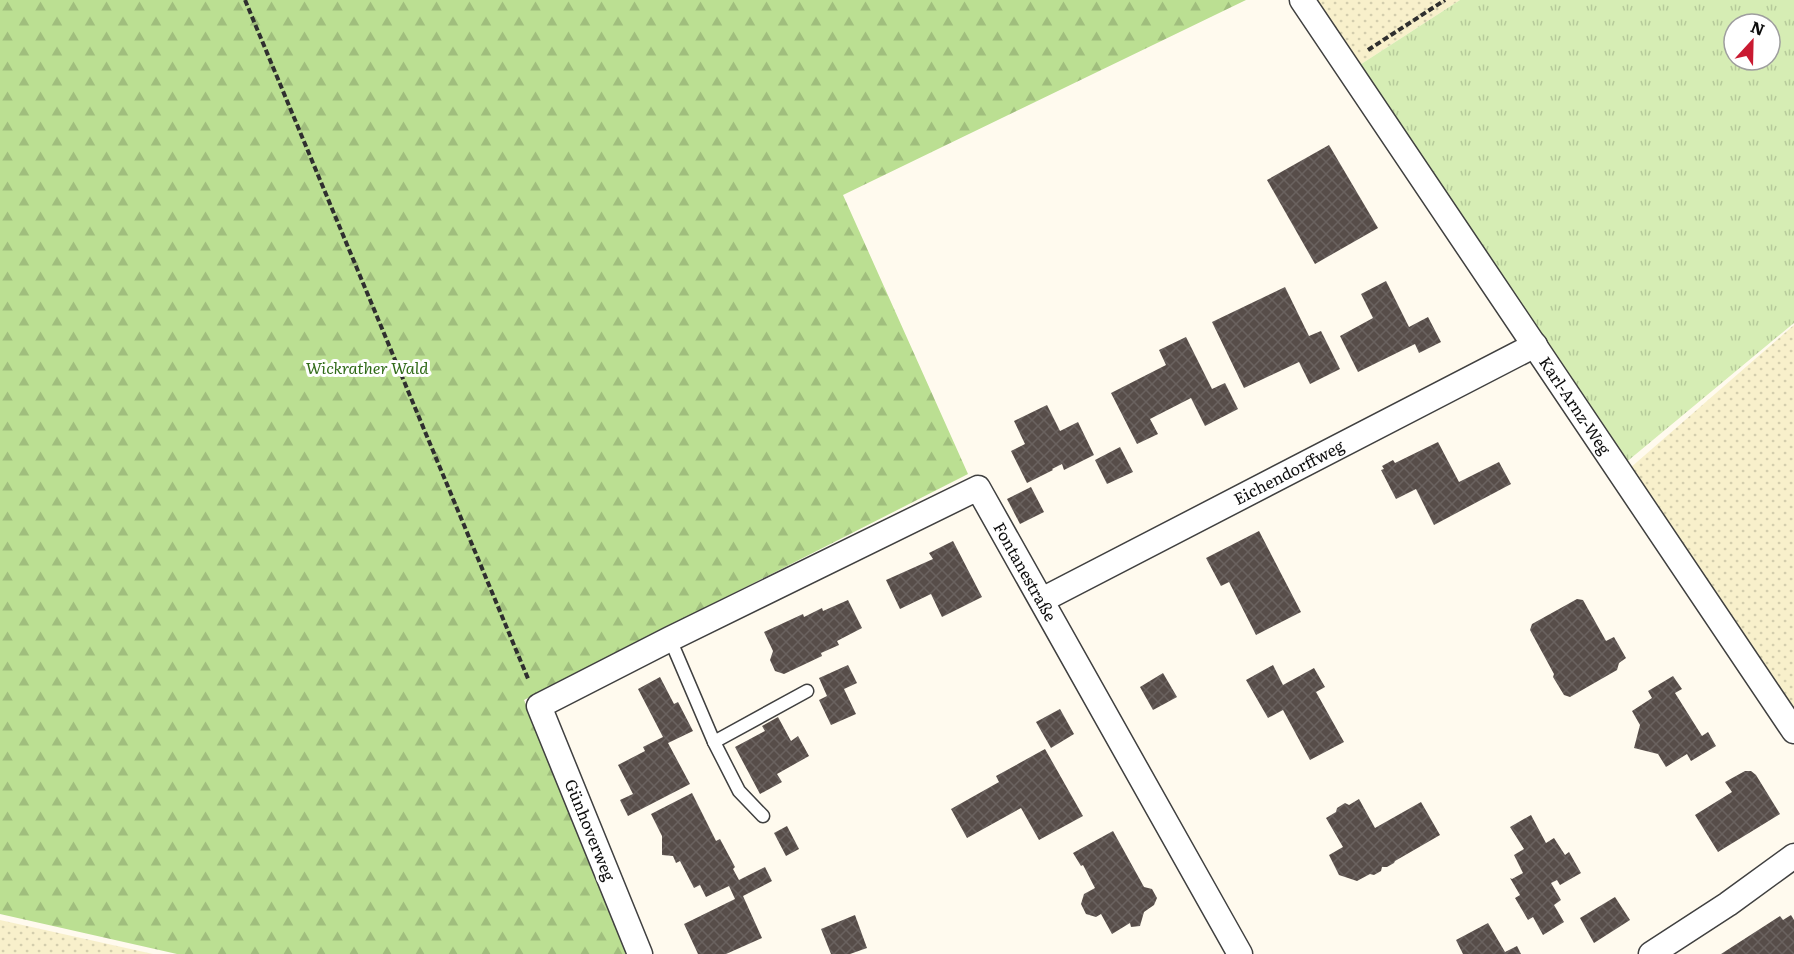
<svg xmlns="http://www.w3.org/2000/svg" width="1794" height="954" font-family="Literata,serif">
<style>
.farmland{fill:url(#farmland-dots)}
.grass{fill:url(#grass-tufts);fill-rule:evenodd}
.forest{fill:url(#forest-firs)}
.building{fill:url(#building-cross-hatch)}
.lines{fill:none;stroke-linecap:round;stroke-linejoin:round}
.lane-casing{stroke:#404040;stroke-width:15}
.street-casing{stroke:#404040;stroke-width:27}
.path{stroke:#2f2f2f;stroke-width:4;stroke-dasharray:6 3;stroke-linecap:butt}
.lane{stroke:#fff;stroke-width:12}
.street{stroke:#fff;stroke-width:24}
.labels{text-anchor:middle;stroke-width:6;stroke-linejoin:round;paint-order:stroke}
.park-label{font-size:16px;font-style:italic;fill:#306b18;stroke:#fff}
.street-label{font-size:16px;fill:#0d0d0d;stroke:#fff}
</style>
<defs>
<pattern id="farmland-dots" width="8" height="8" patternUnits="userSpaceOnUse" patternTransform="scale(1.5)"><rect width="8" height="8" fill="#f8f0cb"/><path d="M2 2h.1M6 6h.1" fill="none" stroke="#d3cdad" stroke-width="1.8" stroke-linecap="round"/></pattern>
<pattern id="grass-tufts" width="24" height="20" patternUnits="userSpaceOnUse" patternTransform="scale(1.5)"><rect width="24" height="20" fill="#d6edb4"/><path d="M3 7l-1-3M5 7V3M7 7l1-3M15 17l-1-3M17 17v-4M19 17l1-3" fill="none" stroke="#b6ca9a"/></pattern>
<pattern id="forest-firs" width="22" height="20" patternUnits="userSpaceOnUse" patternTransform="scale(1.5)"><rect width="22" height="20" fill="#bbdf92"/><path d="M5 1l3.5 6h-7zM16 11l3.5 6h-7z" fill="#a0be7d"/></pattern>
<pattern id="building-cross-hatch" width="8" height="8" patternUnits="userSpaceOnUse" patternTransform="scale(1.5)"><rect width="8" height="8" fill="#574d49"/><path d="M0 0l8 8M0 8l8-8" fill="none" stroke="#6a625f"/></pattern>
</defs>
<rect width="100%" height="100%" fill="#fffaee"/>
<!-- farmland -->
<g class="farmland">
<polygon points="1305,0 1460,0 1352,70"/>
<polygon points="1794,325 1794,710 1629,469"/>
<polygon points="0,920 153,954 0,954"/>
</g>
<!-- grass -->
<path class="grass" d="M1460,0H1794V323L1624,464L1352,70ZM1734,24H1770V60H1734Z"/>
<!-- forest -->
<polygon class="forest" points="0,0 1246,0 843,195 968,474 524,700 628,954 177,954 0,914"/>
<!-- building -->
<g class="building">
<polygon points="1329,145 1378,228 1315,264 1267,180"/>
<polygon points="1386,281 1409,327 1428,317 1441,342 1419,353 1415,344 1358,372 1340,336 1373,318 1361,294"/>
<polygon points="1285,287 1309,336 1321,331 1340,369 1310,384 1299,362 1244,388 1212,322"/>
<polygon points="1186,337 1212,389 1225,383 1238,409 1205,426 1191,398 1150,419 1158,434 1137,444 1111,393 1166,365 1159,350"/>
<polygon points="1047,405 1060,431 1078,422 1094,455 1064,470 1062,464 1052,469 1053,470 1027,483 1011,451 1025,444 1014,421"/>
<polygon points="1438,442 1459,482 1499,462 1511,484 1434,525 1416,489 1396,499 1381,470 1384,469 1382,466 1393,460 1395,463"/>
<polygon points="1120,447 1133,472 1107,484 1095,460"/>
<polygon points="1031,487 1044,512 1020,524 1007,499"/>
<polygon points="1259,531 1301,612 1256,635 1229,582 1221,586 1206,558"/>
<polygon points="953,541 982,597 942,617 931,594 900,609 886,580 933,559 929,553"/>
<polygon points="1577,599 1583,600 1606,641 1614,637 1626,658 1619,663 1617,670 1570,697 1564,695 1553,677 1554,674 1530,630 1532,624"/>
<polygon points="848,600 862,628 837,641 839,645 821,653 822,656 784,674 775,671 770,660 773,651 764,632 803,614 804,617 822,608 823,611"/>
<polygon points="848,665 857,683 844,689 856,714 831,725 819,700 827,696 819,678"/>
<polygon points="1273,665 1283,685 1314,668 1325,687 1316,692 1344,742 1310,760 1283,710 1268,718 1246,680"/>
<polygon points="1163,673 1177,697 1153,710 1140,687"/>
<polygon points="1673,676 1682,689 1675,693 1702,736 1708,732 1716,746 1691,761 1687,754 1666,767 1658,754 1634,748 1640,725 1632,711 1652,698 1648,691"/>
<polygon points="660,677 674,704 678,702 693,731 668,743 690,784 628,816 620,800 633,794 618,765 645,751 643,747 663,737 638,689"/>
<polygon points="1060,709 1074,734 1051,748 1036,722"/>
<polygon points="778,717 791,741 798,736 809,756 777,774 782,782 760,794 735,747 765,731 762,726"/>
<polygon points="1045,749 1083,816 1039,840 1021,808 967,838 951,809 999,782 996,776"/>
<polygon points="1745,771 1751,771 1756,775 1780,814 1718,852 1695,815 1732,792 1725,782"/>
<polygon points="692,793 716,841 720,839 735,867 733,869 739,880 765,867 772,881 743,896 762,938 726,954 698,954 684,924 735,899 729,886 706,897 700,885 694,888 680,861 676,863 673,856 662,855 662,836 651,814"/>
<polygon points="1359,799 1375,828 1421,802 1440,835 1395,861 1394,863 1387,867 1382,867 1381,871 1374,875 1370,874 1357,881 1339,875 1329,855 1343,847 1326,818 1336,812 1337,808 1345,803 1349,805"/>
<polygon points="1531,815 1546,843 1554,838 1565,855 1569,852 1581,873 1560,885 1557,880 1551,883 1561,900 1554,905 1564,922 1543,935 1533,917 1528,920 1515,898 1520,895 1510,878 1512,879 1523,873 1514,855 1524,849 1510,827"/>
<polygon points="787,826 799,849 786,856 774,833"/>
<polygon points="1113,831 1144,887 1152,889 1157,898 1154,905 1144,912 1140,926 1131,927 1130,923 1112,934 1101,914 1096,917 1086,914 1081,904 1084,894 1095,888 1083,865 1081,866 1073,853"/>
<polygon points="1615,897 1630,920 1594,943 1580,918"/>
<polygon points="855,915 867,948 850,954 831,954 821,929"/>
<polygon points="1791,915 1794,920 1794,954 1721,954 1780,916 1783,920"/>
<polygon points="1488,923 1505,952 1517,946 1521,954 1463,954 1456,940"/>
</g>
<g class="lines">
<defs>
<g id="lane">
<polyline points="670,639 714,742 739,791 763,816"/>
<polyline points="714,742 807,691"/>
</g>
<g id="street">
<path id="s1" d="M1302,0L1794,731"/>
<path id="s2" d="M1042,600L1535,345"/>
<path id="s3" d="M640,954L539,706L670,639L978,488L1240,954"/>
<polyline points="1651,954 1728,904 1794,856"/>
</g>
</defs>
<!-- lane casing -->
<use href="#lane" class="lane-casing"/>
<!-- street casing -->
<use href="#street" class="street-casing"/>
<!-- path -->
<g class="path">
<polyline points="245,0 529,681"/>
<polyline points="1368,50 1445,0"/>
</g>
<!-- lane -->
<use href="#lane" class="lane"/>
<!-- street -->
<use href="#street" class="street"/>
</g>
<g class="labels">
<!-- park labels -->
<g class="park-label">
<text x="367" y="374">Wickrather Wald</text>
</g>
<!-- street labels -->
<g class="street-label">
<text dy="6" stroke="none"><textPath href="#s1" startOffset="489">Karl-Arnz-Weg</textPath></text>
<text dy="6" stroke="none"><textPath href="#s2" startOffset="278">Eichendorffweg</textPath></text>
<text dy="6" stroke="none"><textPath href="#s3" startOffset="854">Fontanestraße</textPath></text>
<text transform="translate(590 830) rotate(68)" y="6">Günhoverweg</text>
</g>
</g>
<!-- north arrow -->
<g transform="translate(1752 42) rotate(22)"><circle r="28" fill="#ffffff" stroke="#9e9e9e" stroke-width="1.5"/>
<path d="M0-4.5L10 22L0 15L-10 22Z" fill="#c91a31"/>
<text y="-9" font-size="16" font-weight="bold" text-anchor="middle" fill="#0d0d0d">N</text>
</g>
</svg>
